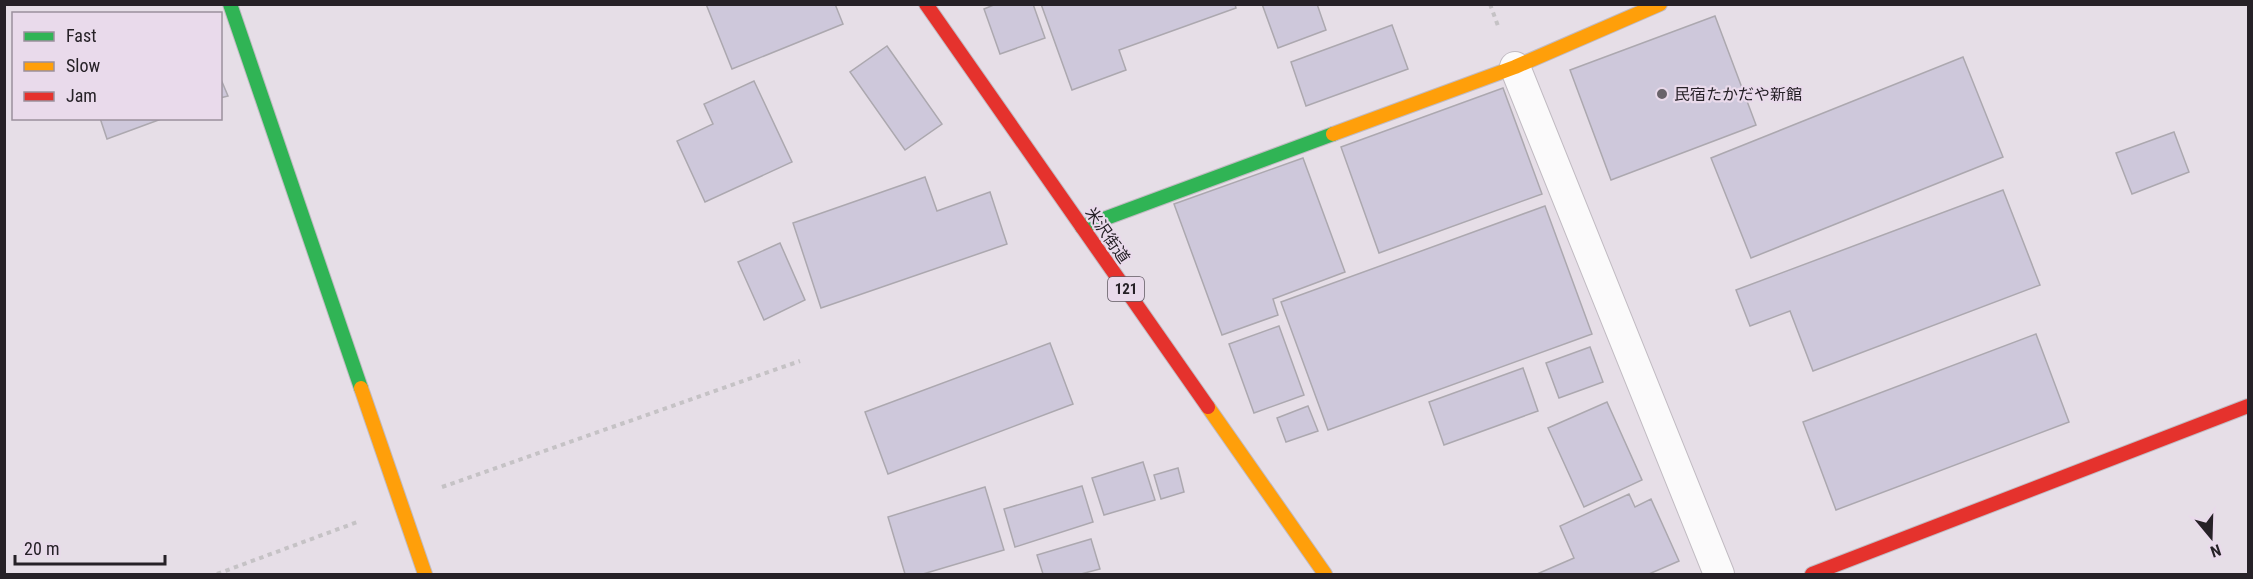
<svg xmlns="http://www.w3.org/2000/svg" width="2253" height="579" font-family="'Roboto Condensed','Noto Sans JP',sans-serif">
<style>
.building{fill:#cec8db;stroke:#aca8af;stroke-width:1.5}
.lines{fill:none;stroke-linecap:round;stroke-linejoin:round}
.lane-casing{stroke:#c1bbc2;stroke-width:32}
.fast-casing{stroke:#c1bbc2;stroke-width:16}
.slow-casing{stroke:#c1bbc2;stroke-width:16}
.jam-casing{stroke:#c1bbc2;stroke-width:16}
.path{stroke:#c5c2c5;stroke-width:4;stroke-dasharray:4.5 4.5;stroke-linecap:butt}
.lane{stroke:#fbfafb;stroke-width:30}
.fast{stroke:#30b455;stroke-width:14}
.slow{stroke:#ff9f0a;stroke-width:14}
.jam{stroke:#e5322d;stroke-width:14}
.poi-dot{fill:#69636a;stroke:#e9daeb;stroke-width:2}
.labels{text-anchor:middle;stroke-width:4.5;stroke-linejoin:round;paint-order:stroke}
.shield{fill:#e9daeb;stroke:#605862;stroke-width:1.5}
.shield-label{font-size:15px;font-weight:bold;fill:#262127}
.poi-label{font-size:16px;fill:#262127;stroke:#e9daeb;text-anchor:start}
.street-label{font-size:16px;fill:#262127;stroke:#e9daeb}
</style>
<rect width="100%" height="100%" fill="#e6dee7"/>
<!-- building -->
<g class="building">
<polygon points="706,4 835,4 843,24 732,69"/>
<polygon points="996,4 1033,4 1045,38 1000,54 984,9"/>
<polygon points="1041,4 1235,4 1236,8 1119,50 1126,70 1072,90"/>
<polygon points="1262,4 1317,4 1326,30 1278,48"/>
<polygon points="1715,16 1756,125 1611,180 1570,70"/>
<polygon points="1392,25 1408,69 1306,106 1291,62"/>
<polygon points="887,46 942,124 905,150 850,72"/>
<polygon points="1963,57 2003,157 1751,258 1711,158"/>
<polygon points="220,77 228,96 220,98"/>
<polygon points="754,81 792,162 705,202 677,141 713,124 704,104"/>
<polygon points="1503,88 1542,194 1379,253 1341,147"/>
<polygon points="100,118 164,118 107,139"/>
<polygon points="2174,132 2189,172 2132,194 2116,153"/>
<polygon points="1303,158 1345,272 1273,299 1278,315 1222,335 1174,204"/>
<polygon points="925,177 937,211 990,192 1007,244 821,308 793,223"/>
<polygon points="2003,190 2040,285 1813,371 1790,311 1750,326 1736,290"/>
<polygon points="1545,206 1592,334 1328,430 1281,302"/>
<polygon points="780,243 805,300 764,320 738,262"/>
<polygon points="1279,326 1304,395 1254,413 1229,344"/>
<polygon points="2036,334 2069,422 1836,510 1803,422"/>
<polygon points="1050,343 1073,404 888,474 865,412"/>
<polygon points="1590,347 1603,382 1559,398 1546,363"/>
<polygon points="1523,368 1538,411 1444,445 1429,402"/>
<polygon points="1607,402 1642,480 1584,507 1548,428"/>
<polygon points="1308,406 1318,431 1286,442 1277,418"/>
<polygon points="1143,462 1155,500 1104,515 1092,478"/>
<polygon points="1178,468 1184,492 1161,499 1154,475"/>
<polygon points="1082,486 1093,522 1015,547 1004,509"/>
<polygon points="985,487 1004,550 923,574 905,574 888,517"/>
<polygon points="1629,494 1635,507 1651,499 1679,561 1649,574 1537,574 1574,558 1560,526"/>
<polygon points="1091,539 1100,569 1081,574 1043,574 1037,555"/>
</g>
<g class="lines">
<defs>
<polyline id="lane" points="1515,67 1719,574"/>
<g id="fast">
<polyline points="230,4 361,388"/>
<polyline points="1082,227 1333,134"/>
</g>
<g id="slow">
<polyline points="1333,134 1515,67 1660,4"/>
<polyline points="361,388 425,574"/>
<polyline points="1208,407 1325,574"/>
</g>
<g id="jam">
<polyline points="926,4 1208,407"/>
<polyline points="1812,574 2248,406"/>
</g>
</defs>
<!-- lane casing -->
<use href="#lane" class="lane-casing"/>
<!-- fast casing -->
<use href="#fast" class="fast-casing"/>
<!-- slow casing -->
<use href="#slow" class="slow-casing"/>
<!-- jam casing -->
<use href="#jam" class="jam-casing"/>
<!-- path -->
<g class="path">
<polyline points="1490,4 1498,26"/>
<polyline points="442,487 800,361"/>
<polyline points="217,574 360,521"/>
</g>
<!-- lane -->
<use href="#lane" class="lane"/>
<!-- fast -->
<use href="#fast" class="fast"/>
<!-- slow -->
<use href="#slow" class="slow"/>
<!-- jam -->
<use href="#jam" class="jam"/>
</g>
<!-- markers -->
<circle class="poi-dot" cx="1662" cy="94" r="6"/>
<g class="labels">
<!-- shield labels -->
<rect class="shield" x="1108" y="277" width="36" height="24" rx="4.5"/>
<g class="shield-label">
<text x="1126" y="294">121</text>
</g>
<!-- poi labels -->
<g class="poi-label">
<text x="1674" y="100">民宿たかだや新館</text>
</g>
<!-- street labels -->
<g class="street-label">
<text transform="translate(1108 235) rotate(55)" y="6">米沢街道</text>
</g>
</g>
<!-- border -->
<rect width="2253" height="579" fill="none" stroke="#262127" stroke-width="12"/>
<!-- legend -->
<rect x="12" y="12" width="210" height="108" fill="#e9daeb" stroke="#9b909d" stroke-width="1.5"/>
<rect x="24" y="32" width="30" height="9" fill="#30b455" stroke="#9b909d" stroke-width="1.5"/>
<text x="66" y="42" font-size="18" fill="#262127">Fast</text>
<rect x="24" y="62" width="30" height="9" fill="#ff9f0a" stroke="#9b909d" stroke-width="1.5"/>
<text x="66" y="72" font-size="18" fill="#262127">Slow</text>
<rect x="24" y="92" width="30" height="9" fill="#e5322d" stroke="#9b909d" stroke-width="1.5"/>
<text x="66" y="102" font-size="18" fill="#262127">Jam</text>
<!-- north arrow -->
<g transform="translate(2211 537) rotate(161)" stroke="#e9daeb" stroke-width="4.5" paint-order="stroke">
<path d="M0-4.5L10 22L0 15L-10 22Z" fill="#262127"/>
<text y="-9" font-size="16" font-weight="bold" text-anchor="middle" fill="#262127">N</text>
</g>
<!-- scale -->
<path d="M15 555v9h150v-9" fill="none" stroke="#262127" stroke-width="3"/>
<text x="24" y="555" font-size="18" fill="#262127" stroke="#e9daeb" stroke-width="4.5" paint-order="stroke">20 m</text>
</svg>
